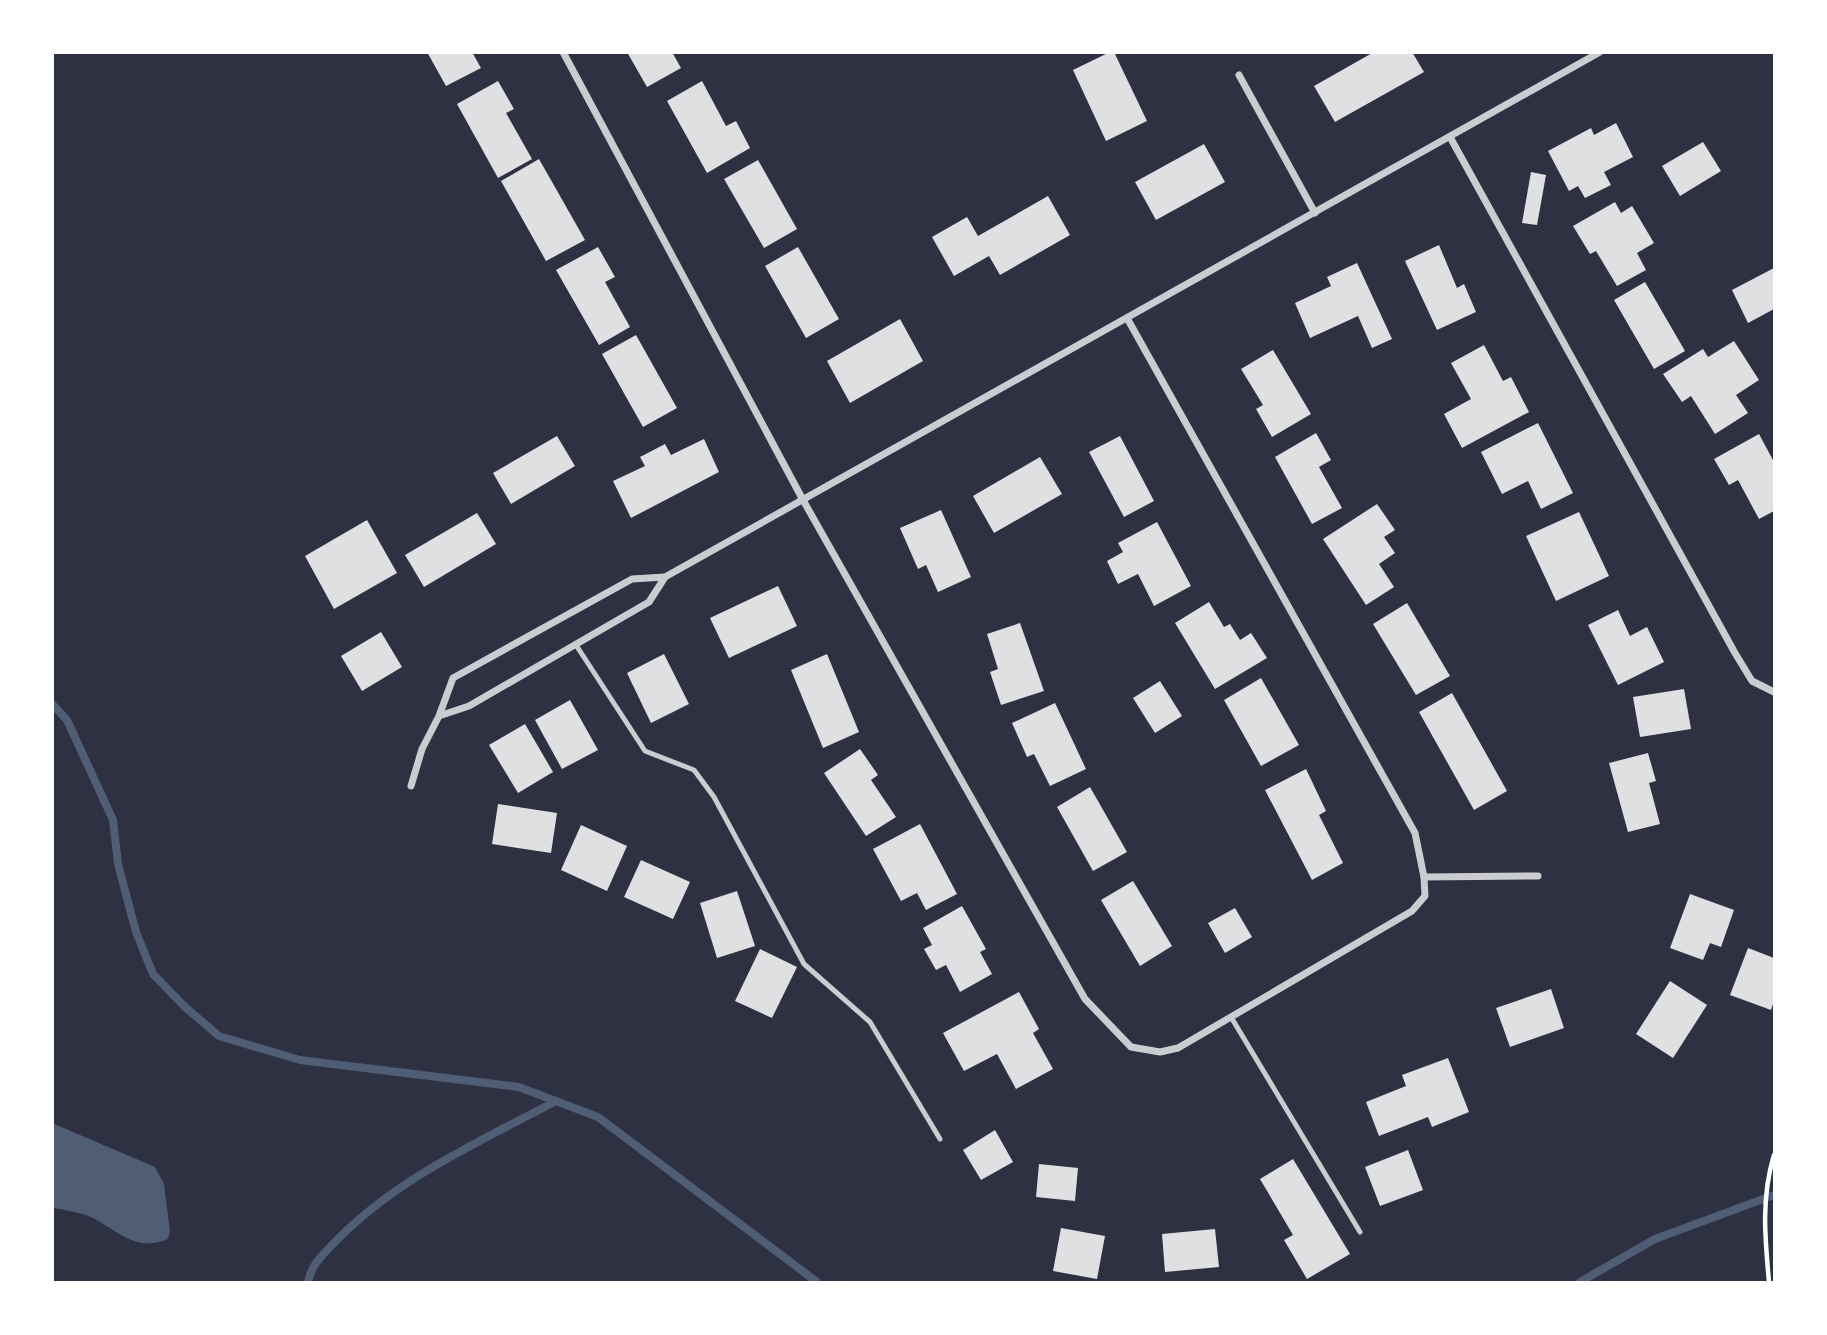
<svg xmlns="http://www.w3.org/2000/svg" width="1827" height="1335" font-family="'Public Sans',sans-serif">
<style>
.water{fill:#4f5d75}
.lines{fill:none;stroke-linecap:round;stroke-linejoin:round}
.stream{stroke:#4f5d75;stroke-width:8}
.building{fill:#e0e0e3}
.path{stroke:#fff;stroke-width:4.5}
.service{stroke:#caccd0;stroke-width:5}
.minor{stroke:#caccd0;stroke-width:7}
</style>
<rect width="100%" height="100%" fill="#2d3142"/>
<!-- water -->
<path class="water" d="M52,1123L155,1167L164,1184L170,1231L168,1239C136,1253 117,1230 91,1217C79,1212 65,1210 53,1208Z"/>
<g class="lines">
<!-- stream -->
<g class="stream">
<polyline points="52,704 67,720 113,820 118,864 136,932 153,974 185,1007 219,1036 300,1060 519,1087 598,1117 817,1282"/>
<path d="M308,1282C312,1264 321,1257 334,1243C395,1179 479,1142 556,1101"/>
<polyline points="1580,1282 1655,1239 1774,1195"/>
</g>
</g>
<!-- building -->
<g class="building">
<polygon points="427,52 472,52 481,68 446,86"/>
<polygon points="627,52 672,52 681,68 647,87"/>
<polygon points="1110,52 1114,52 1147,121 1106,141 1073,70"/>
<polygon points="1374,52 1412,52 1424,72 1335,122 1314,86"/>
<polygon points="498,81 514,109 506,113 532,159 498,178 457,104"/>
<polygon points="702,81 726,126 736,121 750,148 707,173 667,101"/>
<polygon points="1616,123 1633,157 1604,172 1611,185 1585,198 1578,186 1569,191 1548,151 1591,128 1594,135"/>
<polygon points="1703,142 1721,171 1680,196 1662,166"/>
<polygon points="1204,144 1225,182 1156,220 1135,182"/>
<polygon points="539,159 585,240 546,261 501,181"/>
<polygon points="758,160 797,229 764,248 724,179"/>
<polygon points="1531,172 1546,175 1537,225 1522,223"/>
<polygon points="1048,196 1070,235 1000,275 989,256 954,276 932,237 967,217 978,236"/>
<polygon points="1615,202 1621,213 1632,206 1654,243 1637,253 1646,270 1617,286 1596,251 1590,254 1573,226"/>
<polygon points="1439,245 1457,288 1464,284 1476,312 1437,330 1405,261"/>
<polygon points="598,247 615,277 605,282 630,327 599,345 556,270"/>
<polygon points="798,247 839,319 806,338 765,266"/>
<polygon points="1357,263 1392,339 1372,348 1358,316 1310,338 1295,303 1331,286 1327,277"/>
<polygon points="1774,268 1774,309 1748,323 1732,290"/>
<polygon points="1645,282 1685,351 1654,369 1614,300"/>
<polygon points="900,319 923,361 850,403 827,361"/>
<polygon points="636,335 677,408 643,427 602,354"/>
<polygon points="1734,341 1759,380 1736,395 1748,413 1715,434 1691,396 1682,402 1663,374 1703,349 1708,357"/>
<polygon points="1484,345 1503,381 1511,377 1529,412 1462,448 1444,414 1471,399 1451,363"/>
<polygon points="1273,350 1311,414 1272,437 1256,409 1263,405 1241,369"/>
<polygon points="1538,423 1573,493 1541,509 1528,481 1502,494 1481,452"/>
<polygon points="1316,433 1331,460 1319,467 1342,508 1312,524 1275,457"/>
<polygon points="1759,434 1774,462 1774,511 1759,519 1738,480 1729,485 1714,459"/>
<polygon points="557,436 575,466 511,504 493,473"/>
<polygon points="1120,436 1154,501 1124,517 1089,452"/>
<polygon points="704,439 719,472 631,518 613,481 645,466 640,457 665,444 671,455"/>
<polygon points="1040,457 1062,494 994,533 973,496"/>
<polygon points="1377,504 1395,530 1384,537 1395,553 1379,564 1394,587 1366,605 1323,539"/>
<polygon points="941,510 971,577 938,592 926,565 918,569 900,528"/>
<polygon points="1579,512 1609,576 1556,601 1526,536"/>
<polygon points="477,513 496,544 424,587 405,555"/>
<polygon points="367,520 397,573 334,609 305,556"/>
<polygon points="1157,522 1191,586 1154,606 1138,574 1118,584 1107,561 1123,552 1118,543"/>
<polygon points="778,586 797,626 729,658 710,618"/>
<polygon points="1209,602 1224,627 1230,624 1240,640 1251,633 1267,658 1215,689 1175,623"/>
<polygon points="1407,603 1450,676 1416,695 1373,624"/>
<polygon points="1618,610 1630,636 1647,627 1664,662 1618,685 1588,625"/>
<polygon points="1020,623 1044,691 1001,705 990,672 998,669 987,634"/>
<polygon points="381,632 402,667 362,691 341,656"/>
<polygon points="664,654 689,704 651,723 627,673"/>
<polygon points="827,654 859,732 823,748 791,670"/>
<polygon points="1261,678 1299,745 1261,766 1224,700"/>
<polygon points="1160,681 1182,716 1155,733 1133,698"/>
<polygon points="1684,689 1691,729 1640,737 1633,697"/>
<polygon points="1452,693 1507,791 1474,810 1419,712"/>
<polygon points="570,700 598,750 562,769 535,720"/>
<polygon points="1055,703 1086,769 1050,786 1034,754 1027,757 1012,723"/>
<polygon points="525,724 553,772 518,793 489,745"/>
<polygon points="860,749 878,775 871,780 896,817 866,836 824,773"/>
<polygon points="1648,753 1656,781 1649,783 1660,824 1628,832 1609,763"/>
<polygon points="1306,769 1326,811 1319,815 1343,863 1312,880 1265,790"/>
<polygon points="1090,787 1127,852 1093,871 1057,807"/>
<polygon points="498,804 557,813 551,853 492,844"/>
<polygon points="920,824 957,894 926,910 917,893 901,901 873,849"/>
<polygon points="581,825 627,846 607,891 561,870"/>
<polygon points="641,860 690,882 673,919 624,897"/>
<polygon points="1133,881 1172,946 1140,966 1101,900"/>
<polygon points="737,891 755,946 717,958 700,903"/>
<polygon points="1690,894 1734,910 1721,947 1710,943 1703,960 1670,948"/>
<polygon points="962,906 986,949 980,952 992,974 960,992 946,965 936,970 924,949 932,945 923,928"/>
<polygon points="1235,908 1252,937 1225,953 1208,923"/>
<polygon points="1748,948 1774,958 1774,1001 1771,1010 1730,995"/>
<polygon points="760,949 797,967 772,1018 735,1001"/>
<polygon points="1670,981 1707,1005 1673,1058 1636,1034"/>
<polygon points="1551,989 1564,1028 1510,1047 1496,1008"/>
<polygon points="1019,992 1039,1029 1033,1033 1053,1069 1016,1089 997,1054 964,1071 943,1033"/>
<polygon points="1448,1058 1469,1112 1432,1127 1428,1117 1379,1136 1366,1102 1406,1086 1402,1075"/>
<polygon points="995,1130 1013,1162 981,1180 963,1150"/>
<polygon points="1408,1150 1423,1190 1380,1206 1365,1167"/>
<polygon points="1293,1159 1350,1254 1307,1279 1284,1240 1293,1235 1260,1179"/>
<polygon points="1039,1164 1078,1168 1075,1201 1036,1197"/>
<polygon points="1061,1228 1105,1236 1097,1279 1053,1271"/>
<polygon points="1215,1229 1219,1267 1165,1272 1162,1234"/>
</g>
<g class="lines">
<!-- path -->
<path class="path" d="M1769,1282C1765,1238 1761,1198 1774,1155"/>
<!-- service -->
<g class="service">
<polyline points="576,645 645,751 694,770 714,797 804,964 870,1022 940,1139"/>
<polyline points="1231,1017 1360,1232"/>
</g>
<!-- minor -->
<g class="minor">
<polyline points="563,52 803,500 1085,999 1131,1047 1160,1052 1178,1048 1412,911 1425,896 1424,877 1538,876"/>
<polyline points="1239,75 1315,213"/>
<polyline points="1450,137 1735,653 1752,681 1774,692"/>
<polyline points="1127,318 1415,833 1424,877"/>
<polyline points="665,577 1600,52"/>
<polyline points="411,786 422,749 439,716 453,678 632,579 665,577 649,602 469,706 439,716"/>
</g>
</g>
<!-- border -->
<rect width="1827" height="1335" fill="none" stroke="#ffffff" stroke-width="108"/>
</svg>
